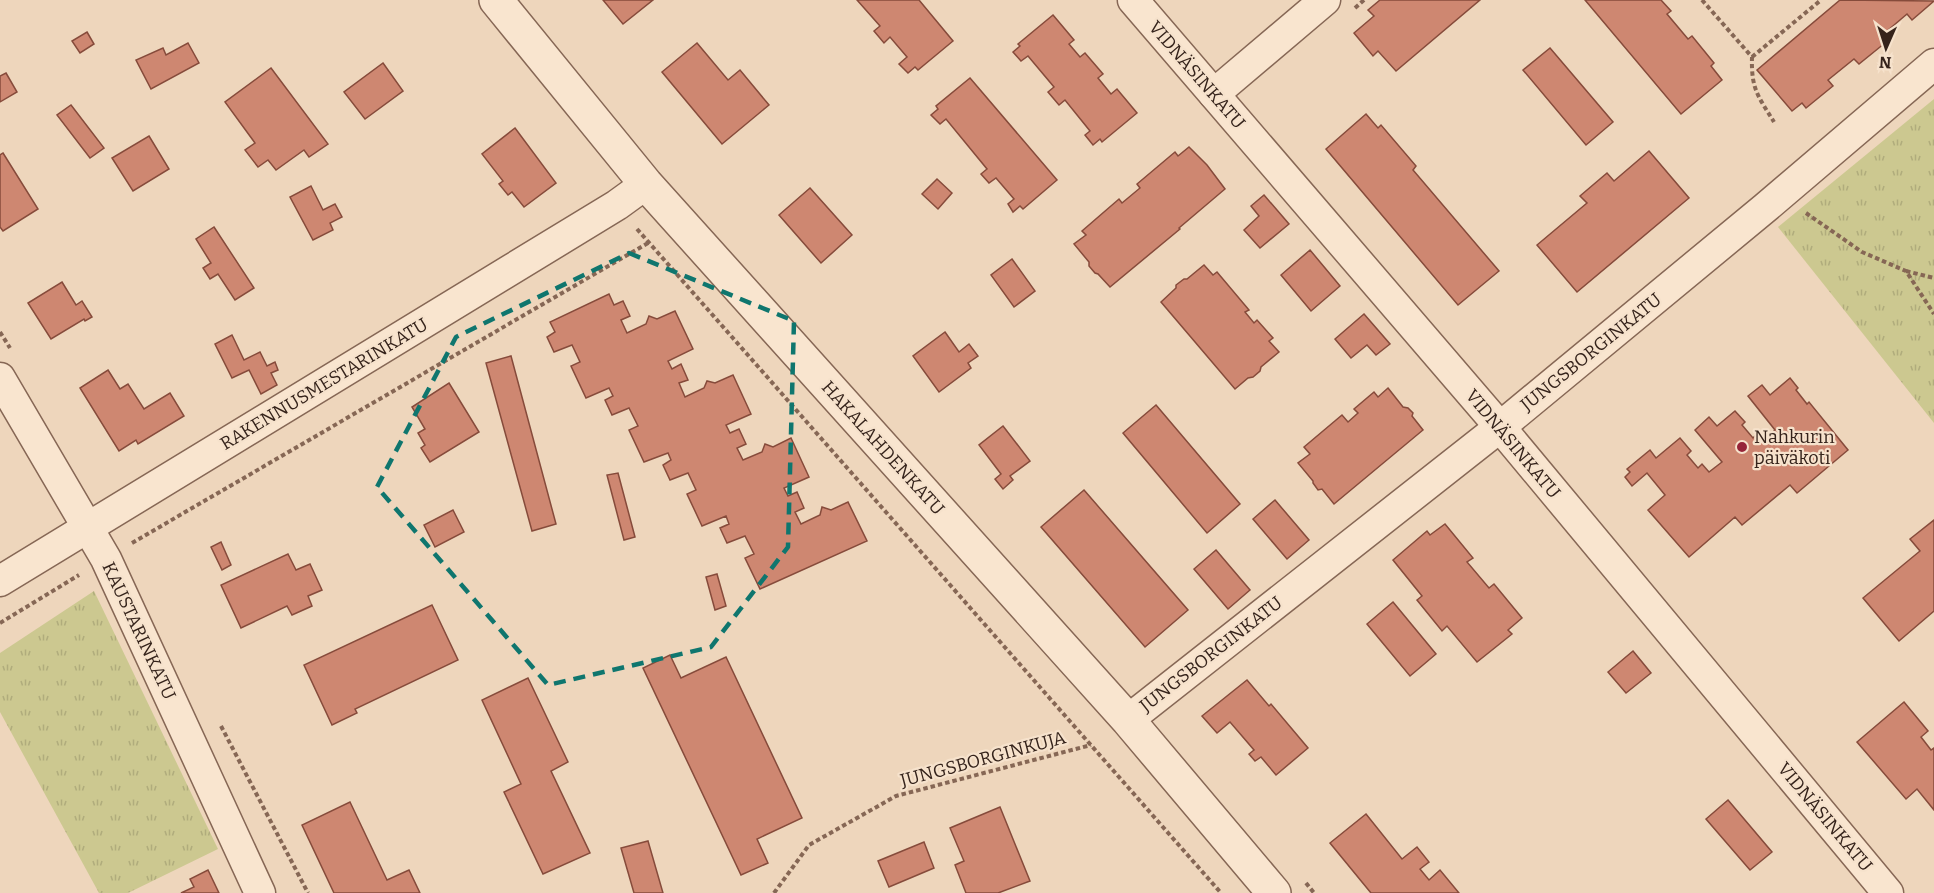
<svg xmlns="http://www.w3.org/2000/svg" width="1934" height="893" font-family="Bitter,serif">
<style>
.park{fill:url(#park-tufts)}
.building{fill:#ce8771;stroke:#864b3b;stroke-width:1.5}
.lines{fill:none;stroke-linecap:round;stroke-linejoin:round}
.minor-casing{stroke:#866755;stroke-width:33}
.tertiary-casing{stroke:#866755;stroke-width:36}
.path{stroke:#866755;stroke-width:4;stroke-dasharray:4.5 3;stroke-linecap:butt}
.minor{stroke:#f9e5cf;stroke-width:30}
.tertiary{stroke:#f9e5cf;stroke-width:33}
.marked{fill:none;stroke:#0f766e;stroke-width:4.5;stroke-dasharray:12 8;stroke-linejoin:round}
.poi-dot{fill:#962439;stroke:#f6e2cc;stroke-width:2}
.labels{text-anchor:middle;stroke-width:4.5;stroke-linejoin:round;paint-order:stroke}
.street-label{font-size:18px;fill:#35231b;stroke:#f6e2cc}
.poi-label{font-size:18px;fill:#35231b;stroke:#f6e2cc;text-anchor:start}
</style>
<defs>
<pattern id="park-tufts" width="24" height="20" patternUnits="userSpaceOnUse" patternTransform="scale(1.5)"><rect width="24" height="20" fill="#ccc890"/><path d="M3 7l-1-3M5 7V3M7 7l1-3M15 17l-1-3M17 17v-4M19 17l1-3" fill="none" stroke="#b0ac7c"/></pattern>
</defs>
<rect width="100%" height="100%" fill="#eed6bc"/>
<!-- park -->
<g class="park">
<polygon points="1934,99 1934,423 1778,227"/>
<polygon points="94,591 218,849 128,893 99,893 0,712 0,653"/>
</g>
<!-- building -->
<g class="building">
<polygon points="603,0 653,0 623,24"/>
<polygon points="857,0 919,0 953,41 918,70 915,67 908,73 899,64 907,57 890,37 884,43 874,31 880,26"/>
<polygon points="1380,0 1480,0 1396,71 1378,51 1373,56 1354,33 1374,16 1368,10"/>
<polygon points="1585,0 1661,0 1671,11 1667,14 1688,39 1692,36 1714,63 1711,66 1722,80 1681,114"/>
<polygon points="1840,0 1934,1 1912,20 1907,14 1880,37 1885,43 1859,64 1854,59 1828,80 1833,86 1806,108 1802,103 1792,111 1757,70"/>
<polygon points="1053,15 1074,40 1069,44 1080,57 1085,53 1103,74 1098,78 1111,94 1117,89 1137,113 1102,142 1100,139 1093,145 1085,135 1090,131 1065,100 1059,105 1048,92 1054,87 1028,56 1021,61 1013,52 1020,46 1018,44"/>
<polygon points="87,32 94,44 80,53 72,41"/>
<polygon points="188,43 199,63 151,89 136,60 163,48 166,55"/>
<polygon points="697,43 728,80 740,70 769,105 722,144 662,72"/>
<polygon points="1550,48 1613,122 1586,145 1523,70"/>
<polygon points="383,63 403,91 365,119 344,92"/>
<polygon points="271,68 328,144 309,157 304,150 276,170 268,160 258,167 245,150 255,143 225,102"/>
<polygon points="6,73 17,92 0,102 0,76"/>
<polygon points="970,78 1057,180 1023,209 1020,206 1013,212 1008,204 1014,199 996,178 989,183 981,174 987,169 946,119 940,124 931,115 938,109 936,106"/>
<polygon points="71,105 104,148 90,158 57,115"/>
<polygon points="1366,114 1378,128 1381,125 1416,166 1413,170 1499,271 1458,305 1326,149"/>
<polygon points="515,128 556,183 524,207 512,192 508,195 499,184 503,181 482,154"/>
<polygon points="149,136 169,169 133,191 112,158"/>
<polygon points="1189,147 1207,165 1225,189 1179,228 1180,229 1110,287 1098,274 1095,273 1089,266 1089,262 1074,244 1086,235 1082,231 1119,199 1122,203 1140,188 1137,184 1175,152 1178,156"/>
<polygon points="1649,151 1689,198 1577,292 1537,245 1587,203 1580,196 1607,173 1614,181"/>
<polygon points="3,153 38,209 3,231 0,227 0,155"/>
<polygon points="937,179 952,193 938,209 922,194"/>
<polygon points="311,186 323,210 335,204 342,217 330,223 333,230 313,240 290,197"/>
<polygon points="810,188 852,235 821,263 779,215"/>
<polygon points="1264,195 1289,224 1260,248 1244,230 1259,216 1251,206"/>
<polygon points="214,227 254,288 235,300 218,274 210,279 203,268 211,263 196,239"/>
<polygon points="1310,250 1340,286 1311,311 1281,275"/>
<polygon points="1012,259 1035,291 1014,307 991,275"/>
<polygon points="1204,265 1213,275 1217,272 1249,310 1245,312 1254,323 1257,320 1273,338 1269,341 1279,352 1261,367 1260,371 1253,377 1248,378 1235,389 1161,302 1176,288 1176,285 1184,279 1187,279"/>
<polygon points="62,282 76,305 82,301 92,317 85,321 84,319 51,339 28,303"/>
<polygon points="609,294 614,305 623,301 630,316 621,320 627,333 646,324 649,316 657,319 675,311 693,349 668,361 672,369 681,364 688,380 679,383 685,397 704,388 707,381 715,383 733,375 751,414 726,425 730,433 739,429 746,444 737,448 743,460 762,452 765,444 773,447 791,438 809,477 784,488 788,496 797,492 804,508 795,512 801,524 820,515 822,507 831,510 848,502 867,541 760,589 745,558 754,554 745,536 727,543 720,528 729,524 726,516 702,526 687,494 696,490 688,473 670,480 663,465 671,460 668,453 644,462 629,430 638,426 629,408 612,415 605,400 613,396 609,388 586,398 571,366 580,362 572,345 554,352 547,337 555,332 550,322"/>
<polygon points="1364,314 1390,344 1376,355 1367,345 1351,358 1335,339"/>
<polygon points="945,332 959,352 969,344 978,356 968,363 971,368 939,392 913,356"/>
<polygon points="232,335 244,360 260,352 267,366 275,362 278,370 271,373 277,385 261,394 249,370 232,378 215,344"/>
<polygon points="511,356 556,524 532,531 486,363"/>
<polygon points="108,370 120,389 128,384 144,409 170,393 184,416 138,444 136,440 119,451 80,388"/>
<polygon points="1790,378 1798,388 1796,390 1807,404 1809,402 1848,450 1797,493 1790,485 1742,525 1735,517 1689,557 1648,510 1665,495 1647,473 1632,486 1625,477 1630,472 1627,469 1650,450 1656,458 1680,438 1691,451 1687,455 1698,468 1702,464 1709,472 1722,462 1695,430 1709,417 1717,426 1735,411 1745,422 1742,425 1753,438 1757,434 1762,441 1775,430 1748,396 1762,385 1770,395"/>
<polygon points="449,383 479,432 430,462 421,448 425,445 418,433 425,429 412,407"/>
<polygon points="1388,388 1403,407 1408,408 1413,413 1412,416 1423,430 1334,504 1322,489 1318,490 1313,483 1313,481 1298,463 1310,454 1304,447 1342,415 1348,422 1358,413 1354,409 1374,392 1378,397"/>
<polygon points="1156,405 1240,504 1207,533 1123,433"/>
<polygon points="1003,426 1030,461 1010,476 1013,480 1003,489 995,479 1001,474 979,445"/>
<polygon points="618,473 635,537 624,540 607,475"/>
<polygon points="1084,490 1188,610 1145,647 1041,527"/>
<polygon points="1275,500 1309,540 1287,559 1253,519"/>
<polygon points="453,510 464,532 435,547 424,525"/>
<polygon points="1934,520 1934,611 1899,641 1863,598 1920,551 1910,539"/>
<polygon points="1445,524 1473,558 1467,562 1489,588 1494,584 1522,618 1508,630 1512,634 1477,662 1447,626 1442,631 1417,600 1422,596 1393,560 1427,531 1430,535"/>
<polygon points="221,542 231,565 222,570 211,547"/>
<polygon points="1216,550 1250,590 1228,609 1194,569"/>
<polygon points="288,554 296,570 310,564 322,590 308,596 312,606 292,615 287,606 241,628 221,585"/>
<polygon points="717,574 726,606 715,610 706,577"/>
<polygon points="1393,602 1436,654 1410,676 1367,624"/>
<polygon points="432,605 458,660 355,709 357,713 332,725 304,665"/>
<polygon points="1633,651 1651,673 1626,693 1608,672"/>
<polygon points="670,655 681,678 726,657 802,818 757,839 768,863 741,875 643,668"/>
<polygon points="528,678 568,762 551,771 590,853 543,874 504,792 521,784 482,700"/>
<polygon points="1247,680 1269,706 1271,704 1308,748 1276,775 1261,757 1255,761 1249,754 1254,750 1230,722 1217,733 1202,716"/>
<polygon points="1904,702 1928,731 1921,737 1931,750 1934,748 1934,810 1917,789 1906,799 1857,742"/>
<polygon points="1728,800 1772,852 1750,870 1706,819"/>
<polygon points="350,802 387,880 409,870 420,893 334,893 302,825"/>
<polygon points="1000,807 1030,881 998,893 966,893 955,865 964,861 950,828"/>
<polygon points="1366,814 1402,859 1417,847 1429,862 1420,869 1429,880 1440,870 1459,893 1371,893 1330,843"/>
<polygon points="648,841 663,893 634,893 621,848"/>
<polygon points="924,842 934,868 889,887 878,861"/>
<polygon points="208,870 219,893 181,893 194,887 190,879"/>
</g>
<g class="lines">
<defs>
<g id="minor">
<polyline points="1133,0 1500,427 1888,893"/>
<polyline points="1214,94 1325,0"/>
<polyline points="0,378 106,559 260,893"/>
<polyline points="0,581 617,205 646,184"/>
<polyline points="1128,720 1500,427 1765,208 1934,64"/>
</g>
<polyline id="tertiary" points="496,0 646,184 1128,720 1274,893"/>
</defs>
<!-- minor casing -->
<use href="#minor" class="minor-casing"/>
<!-- tertiary casing -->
<use href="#tertiary" class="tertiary-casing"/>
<!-- path -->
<g class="path">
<path d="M1702,0L1752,57C1751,89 1758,96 1774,122"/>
<polyline points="1355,8 1364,0"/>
<polyline points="1752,57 1821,0"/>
<polyline points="1806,213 1862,252 1906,271 1934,314"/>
<polyline points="637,229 1221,893"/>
<polyline points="1906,271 1934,278"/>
<polyline points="0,332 10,348"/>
<polyline points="132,543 648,243"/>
<polyline points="0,623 79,575"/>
<polyline points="221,726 308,893"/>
<polyline points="1306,883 1314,893"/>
<polyline points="774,893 809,845 896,796 1091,745"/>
</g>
<!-- minor -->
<use href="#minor" class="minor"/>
<!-- tertiary -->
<use href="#tertiary" class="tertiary"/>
</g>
<!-- marked area -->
<path class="marked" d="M629,253L794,321L788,547L711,647L548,685L377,487L456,337Z"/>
<!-- markers -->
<circle class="poi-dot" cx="1742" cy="447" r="6"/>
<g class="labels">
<!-- street labels -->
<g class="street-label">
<text transform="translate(1197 75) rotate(49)" y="6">VIDNÄSINKATU</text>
<text transform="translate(1591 352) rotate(-39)" y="6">JUNGSBORGINKATU</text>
<text transform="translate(324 384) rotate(-31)" y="6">RAKENNUSMESTARINKATU</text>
<text transform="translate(1513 444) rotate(50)" y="6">VIDNÄSINKATU</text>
<text transform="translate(883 448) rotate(48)" y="6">HAKALAHDENKATU</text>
<text transform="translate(139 631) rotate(65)" y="6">KAUSTARINKATU</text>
<text transform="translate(1211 654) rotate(-38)" y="6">JUNGSBORGINKATU</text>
<text transform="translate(983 759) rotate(-15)" y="6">JUNGSBORGINKUJA</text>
<text transform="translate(1825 817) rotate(50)" y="6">VIDNÄSINKATU</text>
</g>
<!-- poi labels -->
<g class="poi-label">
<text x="1754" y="443">Nahkurin<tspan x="1754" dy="21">päiväkoti</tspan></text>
</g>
</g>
<!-- north arrow -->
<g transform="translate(1886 48) rotate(183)" stroke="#f6e2cc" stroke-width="4.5" paint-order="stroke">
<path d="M0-4.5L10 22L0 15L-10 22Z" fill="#35231b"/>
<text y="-9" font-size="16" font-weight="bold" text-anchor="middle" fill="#35231b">N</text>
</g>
</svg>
